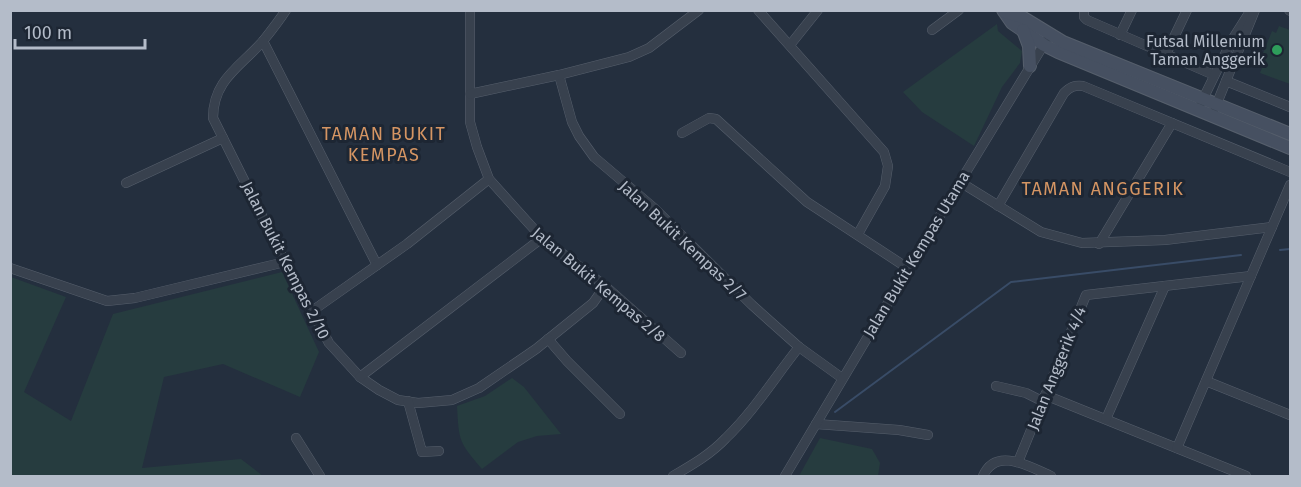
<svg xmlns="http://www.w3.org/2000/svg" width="1301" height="487" font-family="'Fira Sans',sans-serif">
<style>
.green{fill:#263c3f}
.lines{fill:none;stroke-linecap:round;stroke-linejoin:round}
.stream{stroke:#394c67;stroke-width:2}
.street-casing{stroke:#565f6c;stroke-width:10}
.secondary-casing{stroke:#565f6c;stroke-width:14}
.street{stroke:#38414e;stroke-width:9}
.secondary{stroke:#465061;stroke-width:12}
.leisure-dot{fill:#2e9e5b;stroke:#1d2633;stroke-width:2}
.labels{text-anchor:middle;stroke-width:6;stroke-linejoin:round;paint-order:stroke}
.poi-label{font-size:16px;fill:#b4bcc9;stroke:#1d2633;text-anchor:end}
.street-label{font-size:16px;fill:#b4bcc9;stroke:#1d2633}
.neighbourhood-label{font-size:18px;letter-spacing:1.5px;fill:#d59563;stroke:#1d2633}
</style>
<rect width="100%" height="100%" fill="#242f3e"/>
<!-- green -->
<g class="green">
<polygon points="997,24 998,31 1022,51 1020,63 1002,87 974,146 922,112 903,92"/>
<polygon points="1279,26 1290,30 1290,84 1260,73 1262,68 1258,66 1272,31 1276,33"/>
<polygon points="282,272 319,352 300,397 223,364 164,377 142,468 241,459 263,476 11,476 11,277 66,297 24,392 71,421 113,314"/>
<path d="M512,378L524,387L561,434L537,436L518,442L482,469C459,442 459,442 457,406L485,396Z"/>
<polygon points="820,438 872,449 880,463 878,476 799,476"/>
</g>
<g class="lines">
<!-- stream -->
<g class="stream">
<polyline points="1280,250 1290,249"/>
<polyline points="835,412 1011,282 1241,255"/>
</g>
<defs>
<g id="street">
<path d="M286,10C279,21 271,31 263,41C240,67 213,80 213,118L285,262L329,343L360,377L379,390L398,400L418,403L452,400L479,388L536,349L593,303L605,286"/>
<polyline points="470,10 470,122 477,147 489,179 542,238 605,286 681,353"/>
<polyline points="758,10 884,152 888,166 885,186 858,234"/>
<polyline points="1084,10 1084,17 1087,20 1214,75"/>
<polyline points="1289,10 1290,11"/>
<polyline points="932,30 959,10"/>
<polyline points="1120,35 1132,10"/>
<polyline points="263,41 377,265"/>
<polyline points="790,45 818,10"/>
<polyline points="1166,54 1187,10"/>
<polyline points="559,75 572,122 579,136 594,157 654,208 752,305 799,347 842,378"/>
<polyline points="1226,81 1290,107"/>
<polyline points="470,94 559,75 629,57 649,48 699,10"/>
<polyline points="1201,103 1232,40 1251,10"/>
<polyline points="1215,108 1255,10"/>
<polyline points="682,133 709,118 716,119 807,202 909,269"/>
<polyline points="960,182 1041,232 1082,243 1165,240 1272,227"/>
<polyline points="126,183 223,138"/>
<path d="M998,206L1064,93C1070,87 1074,85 1083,86L1290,172"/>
<polyline points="1099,244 1172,123"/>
<polyline points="10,268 107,301 135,298 285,262"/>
<polyline points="312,311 407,244 489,179"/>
<polyline points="548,339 567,361 620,414"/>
<polyline points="360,377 542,238"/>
<polyline points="1206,381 1290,415"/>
<polyline points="996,386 1026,393 1042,401"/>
<polyline points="1045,395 1246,476"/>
<polyline points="408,401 422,452 439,451"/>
<polyline points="1106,419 1165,286"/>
<polyline points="816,424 899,430 928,435"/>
<polyline points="296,438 320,476"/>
<polyline points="1177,448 1290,185"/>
<polyline points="1018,462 1086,295 1251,276"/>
<path d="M673,476C692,465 711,454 726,438C754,411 775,377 799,347"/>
<polyline points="785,476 960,182 1046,41"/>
<path d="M983,476C996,446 1030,467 1051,476"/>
</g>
<g id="secondary">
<polyline points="1003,10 1012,23 1044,45 1058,52 1290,148"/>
<polyline points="1005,12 1022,17 1063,42 1290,134"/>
<polyline points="1023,30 1029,46 1030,66"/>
</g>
</defs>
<!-- street casing -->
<use href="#street" class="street-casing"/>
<!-- secondary casing -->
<use href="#secondary" class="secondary-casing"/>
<!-- street -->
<use href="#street" class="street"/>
<!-- secondary -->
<use href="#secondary" class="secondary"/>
</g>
<!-- markers -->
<circle class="leisure-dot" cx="1277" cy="50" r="6"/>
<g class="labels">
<!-- poi labels -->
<g class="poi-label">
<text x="1265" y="47">Futsal Millenium<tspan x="1265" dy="18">Taman Anggerik</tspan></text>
</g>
<!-- street labels -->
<g class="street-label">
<text transform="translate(683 240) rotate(43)" y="6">Jalan Bukit Kempas 2/7</text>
<text transform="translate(916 254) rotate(-59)" y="6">Jalan Bukit Kempas Utama</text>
<text transform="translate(286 260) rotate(63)" y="6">Jalan Bukit Kempas 2/10</text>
<text transform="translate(599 284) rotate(40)" y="6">Jalan Bukit Kempas 2/8</text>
<text transform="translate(1056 368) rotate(-68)" y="6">Jalan Anggerik 4/4</text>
</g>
<!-- neighbourhood labels -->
<g class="neighbourhood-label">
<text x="384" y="140">TAMAN BUKIT<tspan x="384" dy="21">KEMPAS</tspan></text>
<text x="1103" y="195">TAMAN ANGGERIK</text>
</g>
</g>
<!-- border -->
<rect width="1301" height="487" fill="none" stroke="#b4bcc9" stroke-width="24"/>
<!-- scale -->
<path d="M15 39v9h130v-9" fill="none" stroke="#b4bcc9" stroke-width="3"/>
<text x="24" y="39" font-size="18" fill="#b4bcc9" stroke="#1d2633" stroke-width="4.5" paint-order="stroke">100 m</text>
</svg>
